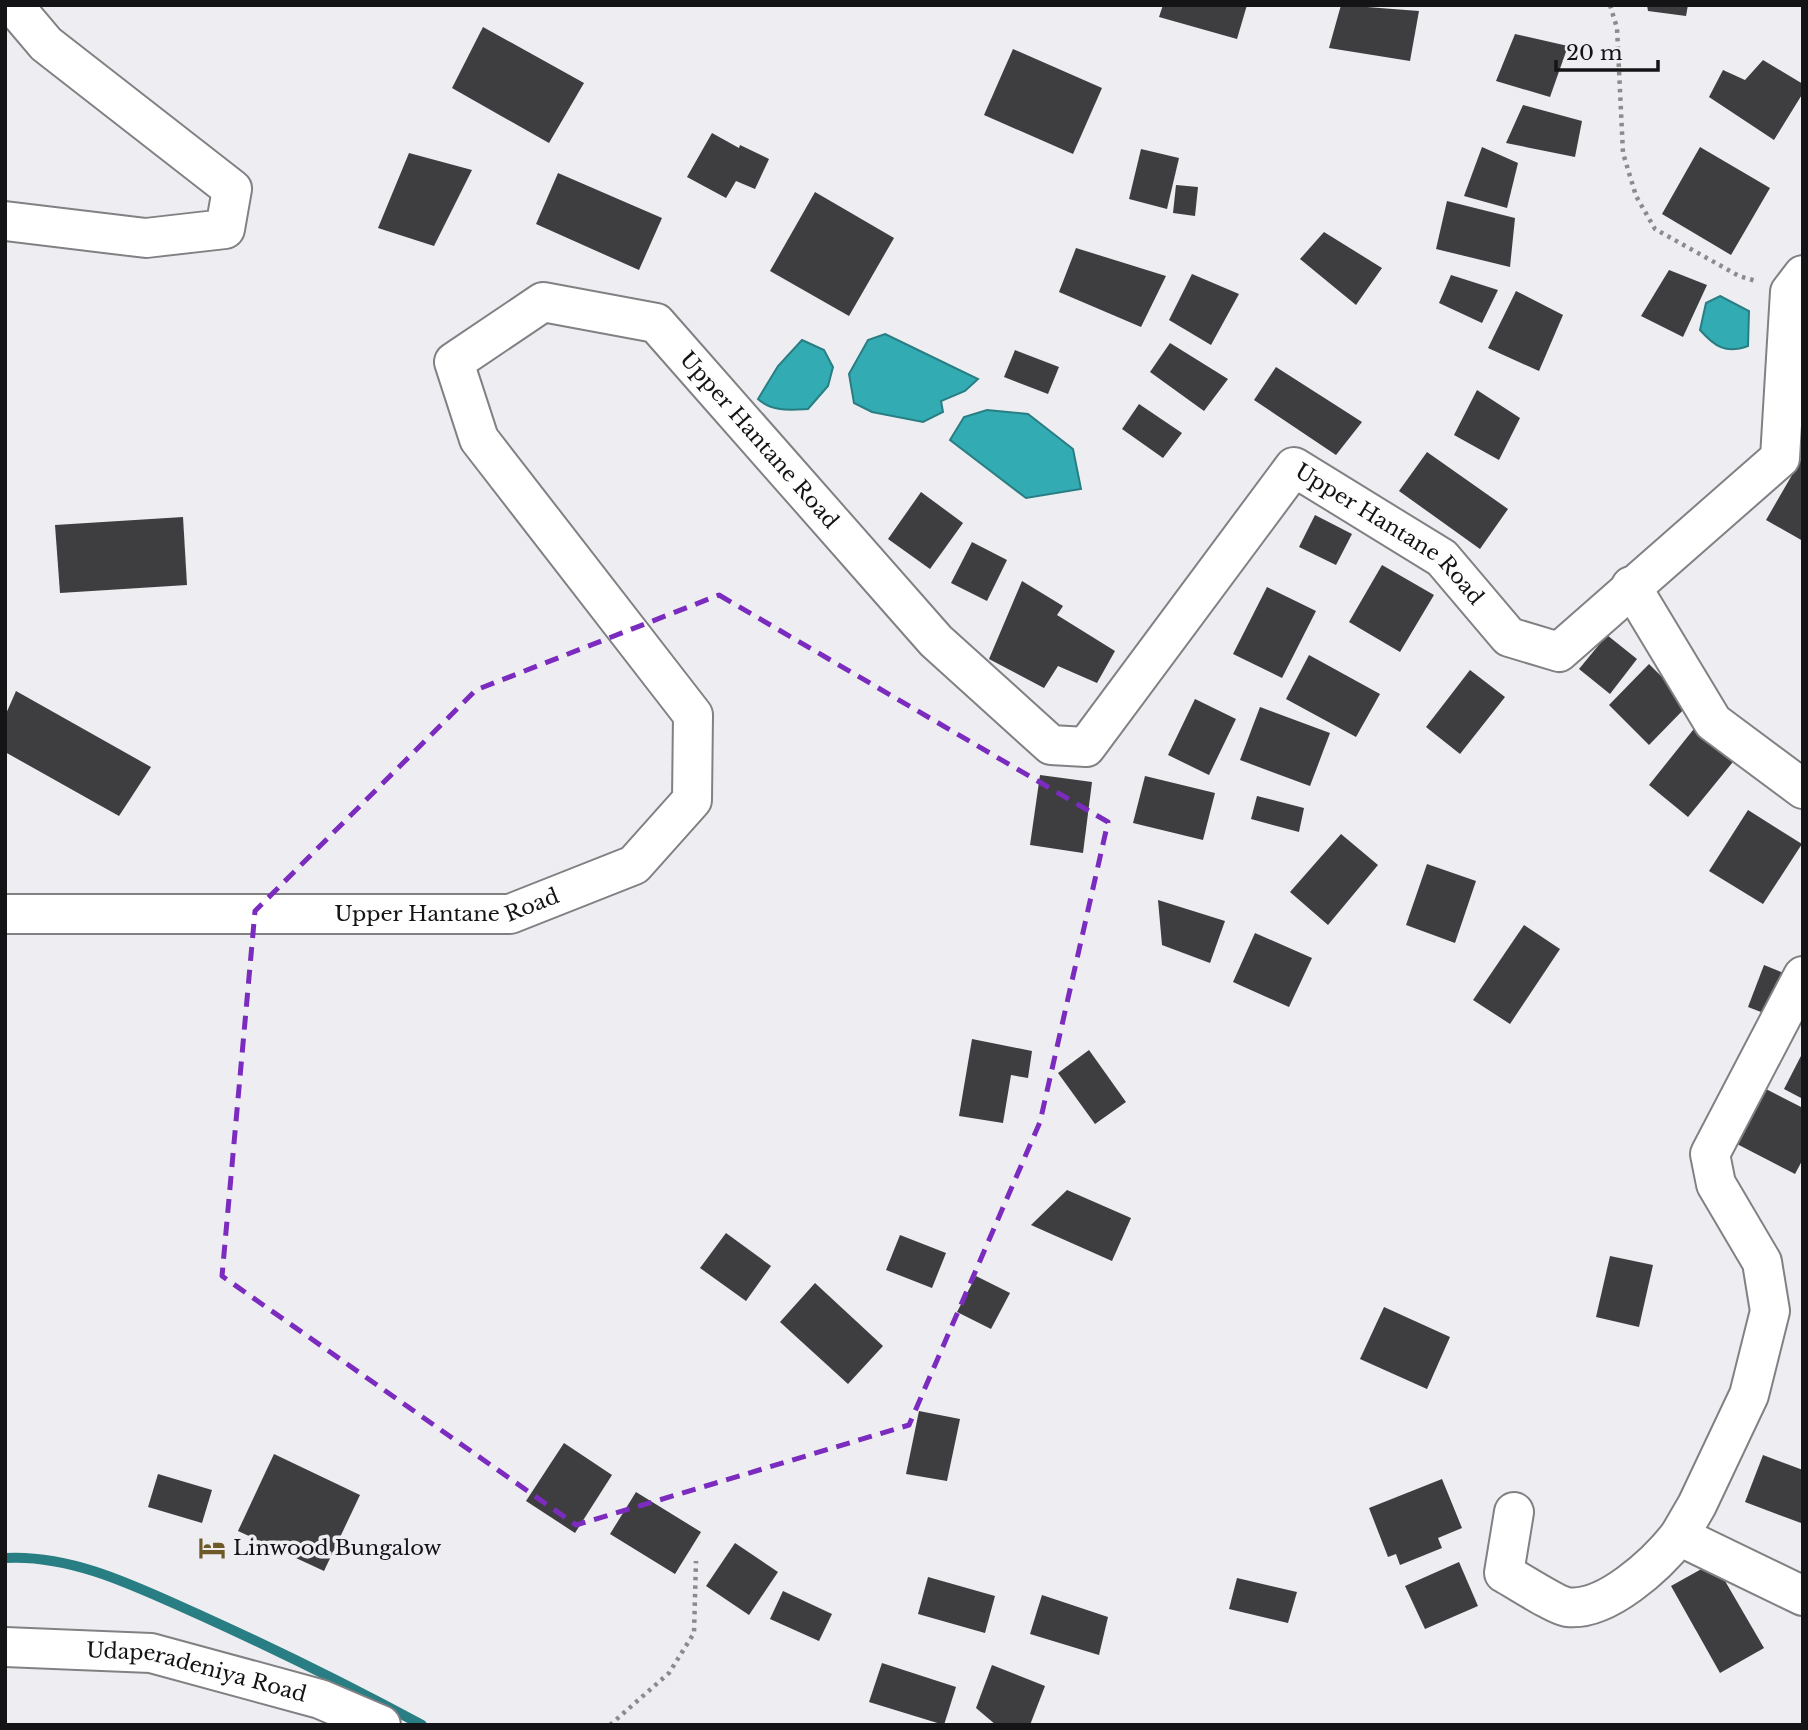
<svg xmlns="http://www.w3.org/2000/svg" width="1808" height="1730" font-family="'Libre Baskerville',serif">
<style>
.water{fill:#32abb2;stroke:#297e83;stroke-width:2}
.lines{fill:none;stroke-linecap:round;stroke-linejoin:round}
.stream{stroke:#297e83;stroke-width:10}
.building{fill:#3e3e41}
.minor-casing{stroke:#818184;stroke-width:42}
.path{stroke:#8b8b8e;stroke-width:4.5;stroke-dasharray:3.5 5;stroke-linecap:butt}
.minor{stroke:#fff;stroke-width:38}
.marked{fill:none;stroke:#7b2cbf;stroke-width:5;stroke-dasharray:14 9;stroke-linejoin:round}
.labels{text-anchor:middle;stroke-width:7;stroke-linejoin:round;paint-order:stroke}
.street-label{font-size:21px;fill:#141416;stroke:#eeeef2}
.poi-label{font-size:21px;fill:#141416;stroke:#eeeef2;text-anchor:start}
</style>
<rect width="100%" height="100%" fill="#eeeef2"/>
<!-- water -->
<g class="water">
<path d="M1720,296L1749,311L1748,346C1726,354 1715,347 1700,330L1706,303Z"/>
<polygon points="885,334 978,379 965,391 941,401 943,412 923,422 872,412 854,403 849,374 868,340"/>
<path d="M802,340L824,350L833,367L828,386L808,409C790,410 772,412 758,399L778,366Z"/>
<polygon points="987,410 1028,414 1073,449 1081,489 1026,498 950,440 964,417"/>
</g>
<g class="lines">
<!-- stream -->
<path class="stream" d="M5,1558C74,1554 141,1589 202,1616C277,1650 350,1686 422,1725"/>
</g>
<!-- building -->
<g class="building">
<polygon points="1163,5 1247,5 1237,39 1159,17"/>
<polygon points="1341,5 1419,11 1410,61 1329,48"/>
<polygon points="1647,5 1688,5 1686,16 1648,11"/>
<polygon points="483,27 584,83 549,143 452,88"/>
<polygon points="1515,34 1568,46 1550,97 1496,81"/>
<polygon points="1013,49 1102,88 1073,154 984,115"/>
<polygon points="1763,60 1803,84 1803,93 1774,140 1709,97 1723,70 1745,80"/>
<polygon points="1523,105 1582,121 1575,157 1506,143"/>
<polygon points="712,133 739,148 740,145 769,159 755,189 736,181 726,198 687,177"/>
<polygon points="1482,147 1518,163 1507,208 1464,196"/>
<polygon points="1700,147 1770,188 1731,255 1662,214"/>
<polygon points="1141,149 1179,158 1167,209 1129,199"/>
<polygon points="409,153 472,170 434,246 378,228"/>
<polygon points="558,173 662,218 639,270 536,224"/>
<polygon points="1176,185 1198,187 1195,216 1173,213"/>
<polygon points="815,192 894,238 849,316 770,271"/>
<polygon points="1447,201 1515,218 1510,267 1436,249"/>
<polygon points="1324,232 1382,268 1356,305 1300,259"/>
<polygon points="1076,248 1166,276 1141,327 1059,292"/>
<polygon points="1669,270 1707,285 1683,337 1641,316"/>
<polygon points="1192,274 1239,294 1211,345 1169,320"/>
<polygon points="1451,275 1498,290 1482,323 1439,303"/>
<polygon points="1516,291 1563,315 1539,371 1488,348"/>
<polygon points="1170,343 1228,379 1204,411 1150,372"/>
<polygon points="1015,350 1059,367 1048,394 1004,377"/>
<polygon points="1276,367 1362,422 1336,455 1254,400"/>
<polygon points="1477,390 1520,418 1499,460 1454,435"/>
<polygon points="1139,404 1182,433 1163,458 1122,429"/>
<polygon points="1427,452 1508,509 1480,549 1399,491"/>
<polygon points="1803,456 1803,541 1766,520"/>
<polygon points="921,492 963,523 930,569 888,539"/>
<polygon points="1315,515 1352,534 1336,565 1299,547"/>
<polygon points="183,517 187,585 60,593 55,525"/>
<polygon points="972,542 1007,560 987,601 951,583"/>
<polygon points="1382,565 1434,595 1400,652 1349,622"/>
<polygon points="1022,581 1063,606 1057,615 1115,651 1097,683 1058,666 1044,688 989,659"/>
<polygon points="1267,587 1316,611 1282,678 1233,654"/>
<polygon points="1607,635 1637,659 1610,694 1579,669"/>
<polygon points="1309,655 1380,694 1356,737 1286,699"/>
<polygon points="1649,664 1689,704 1649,745 1609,705"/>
<polygon points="1470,670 1505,697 1460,754 1426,727"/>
<polygon points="16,691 151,767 119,816 5,752 5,716"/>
<polygon points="1195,699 1236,719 1209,775 1168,755"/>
<polygon points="1260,707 1330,733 1310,786 1240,760"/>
<polygon points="1697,725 1737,757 1688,817 1649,785"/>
<polygon points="1040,775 1092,782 1083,853 1030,845"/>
<polygon points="1145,776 1215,793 1203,840 1133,823"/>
<polygon points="1257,796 1304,808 1299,832 1251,819"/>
<polygon points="1748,810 1802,844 1763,904 1709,871"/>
<polygon points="1341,834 1378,865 1328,925 1290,892"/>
<polygon points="1427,864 1476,881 1455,943 1406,925"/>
<polygon points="1158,900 1225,921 1210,963 1162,945"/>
<polygon points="1524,925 1560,949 1510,1024 1473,1000"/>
<polygon points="1255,933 1312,958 1289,1007 1233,982"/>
<polygon points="1764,965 1791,976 1774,1017 1748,1007"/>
<polygon points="972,1039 1032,1051 1028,1078 1011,1075 1003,1123 959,1116"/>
<polygon points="1089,1050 1126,1102 1095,1124 1058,1073"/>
<polygon points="1803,1052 1803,1099 1784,1089"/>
<polygon points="1766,1089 1803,1108 1803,1159 1795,1174 1737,1144"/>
<polygon points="1067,1190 1131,1218 1112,1261 1031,1225"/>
<polygon points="726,1233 771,1266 746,1301 700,1268"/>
<polygon points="900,1235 946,1253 932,1288 886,1270"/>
<polygon points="1610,1256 1653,1265 1639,1327 1596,1317"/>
<polygon points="976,1276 1010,1293 991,1329 957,1312"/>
<polygon points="815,1283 883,1346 848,1384 780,1322"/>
<polygon points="1384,1307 1450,1337 1427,1389 1360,1359"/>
<polygon points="919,1411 960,1419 947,1481 906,1474"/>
<polygon points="564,1443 612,1475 575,1533 526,1501"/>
<polygon points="274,1454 360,1495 324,1571 238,1531"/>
<polygon points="1763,1455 1803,1470 1801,1523 1745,1502"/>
<polygon points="158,1474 212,1490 202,1523 148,1507"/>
<polygon points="1442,1479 1462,1528 1438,1538 1442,1548 1400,1565 1396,1554 1388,1557 1369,1508"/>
<polygon points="636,1492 701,1532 675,1574 610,1534"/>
<polygon points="735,1543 778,1572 749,1615 706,1586"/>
<polygon points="1459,1562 1478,1606 1425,1629 1405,1586"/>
<polygon points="1714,1562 1764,1648 1720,1673 1671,1586"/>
<polygon points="928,1577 995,1596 985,1633 918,1614"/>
<polygon points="1237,1578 1297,1592 1288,1623 1229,1609"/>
<polygon points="783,1591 832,1614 819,1641 770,1619"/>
<polygon points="1042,1595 1108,1617 1099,1655 1030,1634"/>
<polygon points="882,1663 956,1687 944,1725 869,1702"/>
<polygon points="992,1665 1045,1686 1030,1725 996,1725 976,1708"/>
</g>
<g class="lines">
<defs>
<g id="minor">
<polyline points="5,221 146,238 225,229 232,189 46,44 13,5"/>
<polyline points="1631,586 1713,722 1803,789"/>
<path id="s1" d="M5,914H510L634,865L692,800L693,715L479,439L454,362L543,302L656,323L936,641L1051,745L1086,747L1294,467L1442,558L1509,637L1559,652L1780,458L1790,292L1803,275"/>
<polyline points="1803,976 1710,1154 1716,1184 1762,1262 1770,1311 1749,1395 1697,1505 1679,1536 1803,1596"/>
<path d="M1514,1512L1504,1573C1517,1580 1555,1605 1567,1607C1606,1612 1657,1564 1679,1536"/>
<path id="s2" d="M5,1647L151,1653L320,1699L381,1725"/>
</g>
</defs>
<!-- minor casing -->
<use href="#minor" class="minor-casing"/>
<!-- path -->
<g class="path">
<polyline points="1610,5 1617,28 1623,153 1636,196 1655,229 1739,276 1756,281"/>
<polyline points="610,1725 669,1673 694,1633 696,1561"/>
</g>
<!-- minor -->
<use href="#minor" class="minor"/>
</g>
<!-- marked area -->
<path class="marked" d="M719,595L1108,822L1040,1122L909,1425L576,1525L222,1276L255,911L476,690Z"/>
<!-- icons -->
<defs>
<symbol id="hotel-bare" viewBox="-9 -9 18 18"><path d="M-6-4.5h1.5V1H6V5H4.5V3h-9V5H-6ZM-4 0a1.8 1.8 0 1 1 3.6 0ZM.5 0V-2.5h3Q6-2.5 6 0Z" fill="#6f5929" stroke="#eeeef2" stroke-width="2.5" paint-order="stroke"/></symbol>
</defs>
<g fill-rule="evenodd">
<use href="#hotel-bare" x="193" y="1529" width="38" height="38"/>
</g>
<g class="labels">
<!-- street labels -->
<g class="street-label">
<text dy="7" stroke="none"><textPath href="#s1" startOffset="1619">Upper Hantane Road</textPath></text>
<text dy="7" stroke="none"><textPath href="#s1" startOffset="2543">Upper Hantane Road</textPath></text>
<text dy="7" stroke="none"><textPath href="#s1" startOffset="443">Upper Hantane Road</textPath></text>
<text dy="7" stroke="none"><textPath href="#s2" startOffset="194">Udaperadeniya Road</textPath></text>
</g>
<!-- poi labels -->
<g class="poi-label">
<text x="233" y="1555">Linwood Bungalow</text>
</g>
</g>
<!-- border -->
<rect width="1808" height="1730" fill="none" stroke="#141416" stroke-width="14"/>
<!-- scale -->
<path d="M1556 60v10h102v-10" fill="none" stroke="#141416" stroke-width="3.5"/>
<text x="1566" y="60" font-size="21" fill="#141416" stroke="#eeeef2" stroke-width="5" paint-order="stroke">20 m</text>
</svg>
